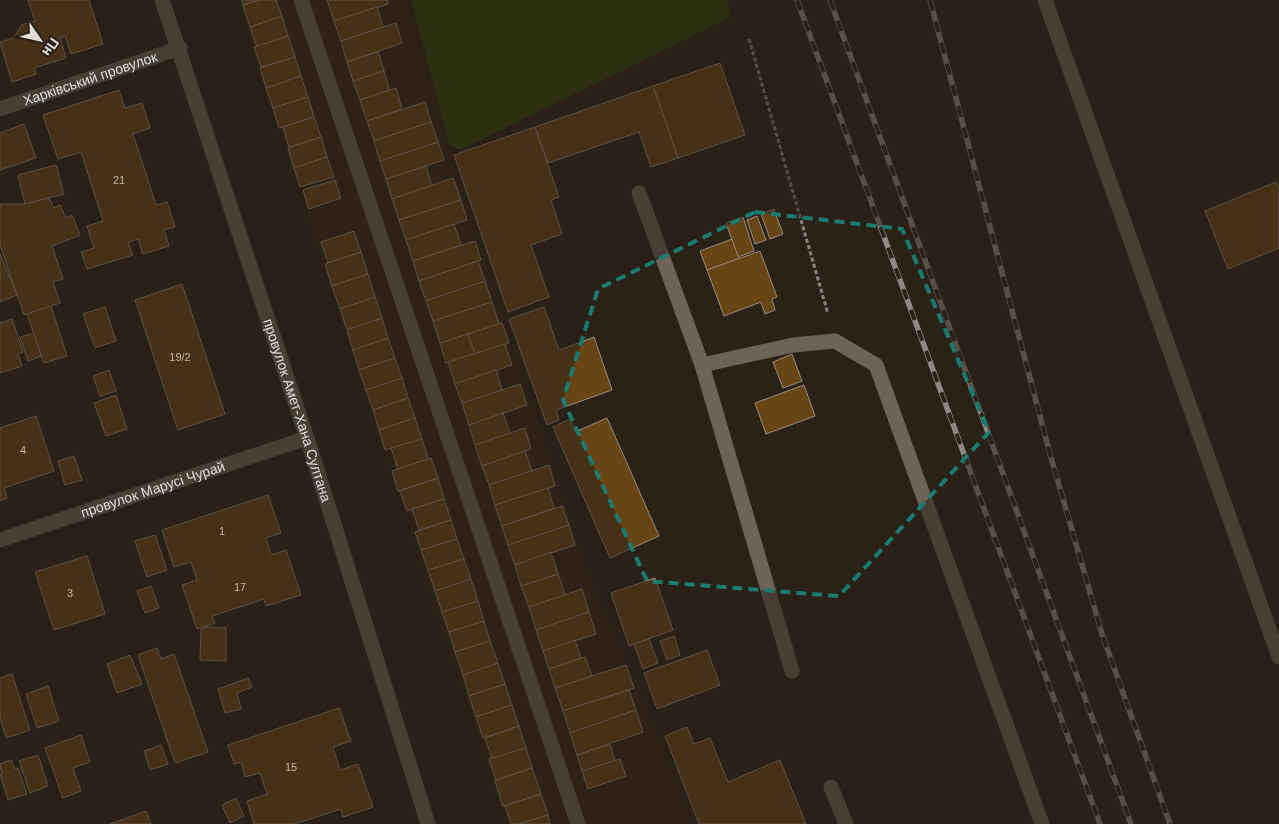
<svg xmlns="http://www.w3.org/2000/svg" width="1279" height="824" font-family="Arial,sans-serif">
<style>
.built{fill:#332516}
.green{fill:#31400a}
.building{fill:#694415;stroke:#998e81}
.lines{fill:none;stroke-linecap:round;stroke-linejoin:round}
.path{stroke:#8c847d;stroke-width:3;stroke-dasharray:4 2.5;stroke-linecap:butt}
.minor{stroke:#6e6358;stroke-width:15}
.rail-casing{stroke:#918981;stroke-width:5.5}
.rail{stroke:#2a2117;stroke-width:4;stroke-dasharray:11;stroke-linecap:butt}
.marked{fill:none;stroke:#1a7b73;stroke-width:4;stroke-dasharray:10 6;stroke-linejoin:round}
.labels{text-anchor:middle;stroke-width:4;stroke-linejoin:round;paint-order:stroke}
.number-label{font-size:11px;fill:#c5b7a6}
.street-label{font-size:14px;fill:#e4ddd7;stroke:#2a2117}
</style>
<rect width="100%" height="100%" fill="#2a2117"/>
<!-- built -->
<polygon class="built" points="238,0 407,0 446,143 589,578 666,757 690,824 507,824"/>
<!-- green -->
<polygon class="green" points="411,0 727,0 731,17 461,150 449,144"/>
<!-- building -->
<g class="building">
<polygon points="28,0 89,0 103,44 71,54 65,36 60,38 66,58 34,68 36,74 12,82 0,42 14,38 21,25 35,21"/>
<polygon points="242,0 260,0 243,5"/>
<polygon points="260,0 276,0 282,16 250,27 243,5"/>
<polygon points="327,0 387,0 388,4 334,21"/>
<polygon points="377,7 383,27 341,41 334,21"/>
<polygon points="282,16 288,36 257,47 250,27"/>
<polygon points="396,23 402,43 347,62 341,41"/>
<polygon points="288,36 295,57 261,67 254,47"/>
<polygon points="378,52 384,71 353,81 347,62"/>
<polygon points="295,57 301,76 266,88 260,68"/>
<polygon points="720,63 745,135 678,158 653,86"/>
<polygon points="384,71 390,91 360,100 353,81"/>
<polygon points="301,76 308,97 273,108 266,88"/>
<polygon points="653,86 678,158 651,167 639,132 548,163 535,127"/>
<polygon points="396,88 402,109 367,121 360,100"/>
<polygon points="119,90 125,108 142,103 150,128 133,134 156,205 167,202 175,227 164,230 169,246 143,254 138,239 128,242 133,255 87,269 81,252 94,248 87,226 103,221 81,152 58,159 43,115"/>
<polygon points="308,97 314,117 279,128 273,108"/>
<polygon points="425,102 431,122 374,141 367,121"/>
<polygon points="314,117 321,137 289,147 283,127"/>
<polygon points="431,122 438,142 380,161 374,141"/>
<polygon points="24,124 36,158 0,170 0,133"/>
<polygon points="535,127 559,197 551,200 562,234 531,245 549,297 508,312 454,155"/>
<polygon points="321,137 327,157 294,168 288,148"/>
<polygon points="438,142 444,160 386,179 380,161"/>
<polygon points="327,157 334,177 300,187 294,168"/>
<polygon points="56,165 64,194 25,204 18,175"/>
<polygon points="426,166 432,186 392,199 386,179"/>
<polygon points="453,178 461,200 399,220 392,199"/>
<polygon points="335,180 341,198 309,209 303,190"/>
<polygon points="1276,182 1279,189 1279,248 1228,269 1205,211"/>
<polygon points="49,198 54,208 60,205 66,218 72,215 80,235 52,246 63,279 53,282 60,303 24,315 0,245 0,204 25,204"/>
<polygon points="461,200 467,220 406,240 399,220"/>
<polygon points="774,209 783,234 770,239 761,214"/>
<polygon points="757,216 766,240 755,244 747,220"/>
<polygon points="743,217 754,251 738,257 726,223"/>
<polygon points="454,224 461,245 413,261 406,240"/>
<polygon points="354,231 361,252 328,263 321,242"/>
<polygon points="732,239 739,259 707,270 700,251"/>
<polygon points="475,241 481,260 419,281 413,261"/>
<polygon points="760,251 777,297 772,299 775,310 765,314 761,302 724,316 707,270"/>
<polygon points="361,252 368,274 332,286 325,264"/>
<polygon points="0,254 17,295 0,302"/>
<polygon points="478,261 485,281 426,301 419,281"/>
<polygon points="368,274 375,297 340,309 332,286"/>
<polygon points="485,281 492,302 433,321 426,301"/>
<polygon points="182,284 225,414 178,430 135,300"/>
<polygon points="375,297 382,318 347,330 340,309"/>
<polygon points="492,302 499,324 440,343 433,321"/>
<polygon points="51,306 67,356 44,363 27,314"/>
<polygon points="105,307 116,341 95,348 83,314"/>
<polygon points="544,307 559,350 594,337 612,390 556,410 559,420 547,425 509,319"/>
<polygon points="382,318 388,338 353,350 347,330"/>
<polygon points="12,319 23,352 18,354 22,366 0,373 0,323"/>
<polygon points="502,323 509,343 475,354 468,334"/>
<polygon points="34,333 41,356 28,361 20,337"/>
<polygon points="468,334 475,354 446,363 440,343"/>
<polygon points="388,338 395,358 359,370 353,350"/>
<polygon points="505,344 512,365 455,384 448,362"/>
<polygon points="792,354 802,381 783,388 773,362"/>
<polygon points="395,358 402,378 366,390 359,370"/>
<polygon points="109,370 116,391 100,396 93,376"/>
<polygon points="496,370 502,390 462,403 455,384"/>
<polygon points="402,378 408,398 373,410 366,390"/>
<polygon points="520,384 527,405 469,425 462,403"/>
<polygon points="804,385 815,416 766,434 755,403"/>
<polygon points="116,395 127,429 106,436 94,403"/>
<polygon points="408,398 415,418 379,430 373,410"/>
<polygon points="503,413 510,433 475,445 469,425"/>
<polygon points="36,416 54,471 4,488 7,498 0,501 0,428"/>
<polygon points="415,418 422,439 385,450 379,430"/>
<polygon points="607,418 659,536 610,558 553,427 570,419 575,432"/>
<polygon points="525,428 531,449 482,466 475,445"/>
<polygon points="422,439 428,459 398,469 391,448"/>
<polygon points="525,451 532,471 489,485 482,466"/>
<polygon points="74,456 82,480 65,485 58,461"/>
<polygon points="431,458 438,478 398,491 392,471"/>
<polygon points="549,465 555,486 495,505 489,485"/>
<polygon points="438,478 444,499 407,511 400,491"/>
<polygon points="548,488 554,508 502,526 495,505"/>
<polygon points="268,495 281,533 266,538 271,555 286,550 301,595 266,606 264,599 212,616 215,623 197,629 182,585 197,580 191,562 174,567 162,530"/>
<polygon points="444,499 451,520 419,530 412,509"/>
<polygon points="562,506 569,525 508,545 502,526"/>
<polygon points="451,520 457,539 421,550 415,532"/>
<polygon points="569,525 575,545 515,565 508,545"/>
<polygon points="155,535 167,570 147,577 135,541"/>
<polygon points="457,539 464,559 428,570 421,550"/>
<polygon points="551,552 558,574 521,586 515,565"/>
<polygon points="87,556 105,614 54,630 35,572"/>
<polygon points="464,559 471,579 435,591 428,570"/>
<polygon points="558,574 565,595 529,607 521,586"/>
<polygon points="655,578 673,630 629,646 611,593"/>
<polygon points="471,579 478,601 442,612 435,591"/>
<polygon points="151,586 159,608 145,613 137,591"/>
<polygon points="582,589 589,612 536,630 529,607"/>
<polygon points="478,601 484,621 449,632 442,612"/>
<polygon points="589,612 596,634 543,651 536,630"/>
<polygon points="484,621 490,641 455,652 449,632"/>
<polygon points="207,627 226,628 226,661 200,660 201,629"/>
<polygon points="674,636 680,655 667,660 660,641"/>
<polygon points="649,639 658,663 643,669 634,644"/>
<polygon points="575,640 581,658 549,669 543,651"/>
<polygon points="490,641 498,663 463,675 455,652"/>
<polygon points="157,648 161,659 174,654 208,752 175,763 138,655"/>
<polygon points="707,650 720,685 657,709 644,673"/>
<polygon points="130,655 142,684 117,693 107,664"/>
<polygon points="585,657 592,676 555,688 549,669"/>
<polygon points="498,663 505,684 469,696 463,675"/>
<polygon points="626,665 634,688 563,711 555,688"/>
<polygon points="12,674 30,730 6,738 0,717 0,678"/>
<polygon points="248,678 252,687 237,693 241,709 225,713 218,689"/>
<polygon points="505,684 512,705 476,717 469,696"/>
<polygon points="48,686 59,721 37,728 26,694"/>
<polygon points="629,690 636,710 570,733 563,711"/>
<polygon points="512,705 519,726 483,738 476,717"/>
<polygon points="339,708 351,741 333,747 340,770 358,764 373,807 343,817 341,809 295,824 254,824 247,801 267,794 260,773 245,777 241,762 234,764 228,745"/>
<polygon points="636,710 643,732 577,755 570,733"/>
<polygon points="519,726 526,748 492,759 485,738"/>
<polygon points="687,727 694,744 710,738 728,782 780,760 806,824 699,824 665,736"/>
<polygon points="81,735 90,762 73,768 81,791 63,798 45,748"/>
<polygon points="610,744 615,761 582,771 577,755"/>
<polygon points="161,745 168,764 150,770 144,751"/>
<polygon points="526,748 532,768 496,780 489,759"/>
<polygon points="38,755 48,786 30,793 19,761"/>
<polygon points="620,759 626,776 588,789 582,771"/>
<polygon points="11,760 15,769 18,768 27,794 8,800 0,774 2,774 0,764"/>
<polygon points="532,768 541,794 503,806 495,781"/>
<polygon points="541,794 548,815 519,824 511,824 505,806"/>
<polygon points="236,798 244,816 230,823 222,805"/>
<polygon points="146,811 151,824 110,824"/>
<polygon points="548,815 550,824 519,824"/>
</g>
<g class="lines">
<!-- path -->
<polyline class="path" points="749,39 828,314"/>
<!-- minor -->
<g class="minor">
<path id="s1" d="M162,0L307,438L428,824"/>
<polyline points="301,0 578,824"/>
<polyline points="1045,0 1279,657"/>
<path id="s2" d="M0,109L180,48"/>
<polyline points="639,193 702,365 793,345 835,341 876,365 1042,824"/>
<polyline points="702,365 792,671"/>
<path id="s3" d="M0,540L307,438"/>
<polyline points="831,787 846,824"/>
</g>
<defs>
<g id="rail">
<polyline points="797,0 1100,824"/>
<polyline points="830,0 1131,824"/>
<polyline points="930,0 1050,454 1102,634 1170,824"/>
</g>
</defs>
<!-- rail casing -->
<use href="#rail" class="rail-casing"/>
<!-- rail -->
<use href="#rail" class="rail"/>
</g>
<!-- marked area -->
<path d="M0 0H1279V824H0ZM755,212L902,229L989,432L839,596L647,581L563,400L598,289Z" fill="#2a2117" fill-opacity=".55" fill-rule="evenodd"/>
<path class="marked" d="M755,212L902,229L989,432L839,596L647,581L563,400L598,289Z"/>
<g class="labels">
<!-- number labels -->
<g class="number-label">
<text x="119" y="184">21</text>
<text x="180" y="361">19/2</text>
<text x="23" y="454">4</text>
<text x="222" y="535">1</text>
<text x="240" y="591">17</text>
<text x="70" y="597">3</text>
<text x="291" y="771">15</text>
</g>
<!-- street labels -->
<g class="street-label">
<text dy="5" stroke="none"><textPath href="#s2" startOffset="95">Харківський провулок</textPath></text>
<text dy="5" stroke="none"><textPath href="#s1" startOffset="432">провулок Амет-Хана Султана</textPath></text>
<text dy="5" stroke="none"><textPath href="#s3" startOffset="161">провулок Марусі Чурай</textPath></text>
</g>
</g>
<!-- north arrow -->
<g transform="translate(40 40) rotate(124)" stroke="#2a2117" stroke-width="4" paint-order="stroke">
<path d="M0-4L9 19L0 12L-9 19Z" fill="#e4ddd7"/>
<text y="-8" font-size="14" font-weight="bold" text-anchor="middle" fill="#e4ddd7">Пн</text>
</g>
</svg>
